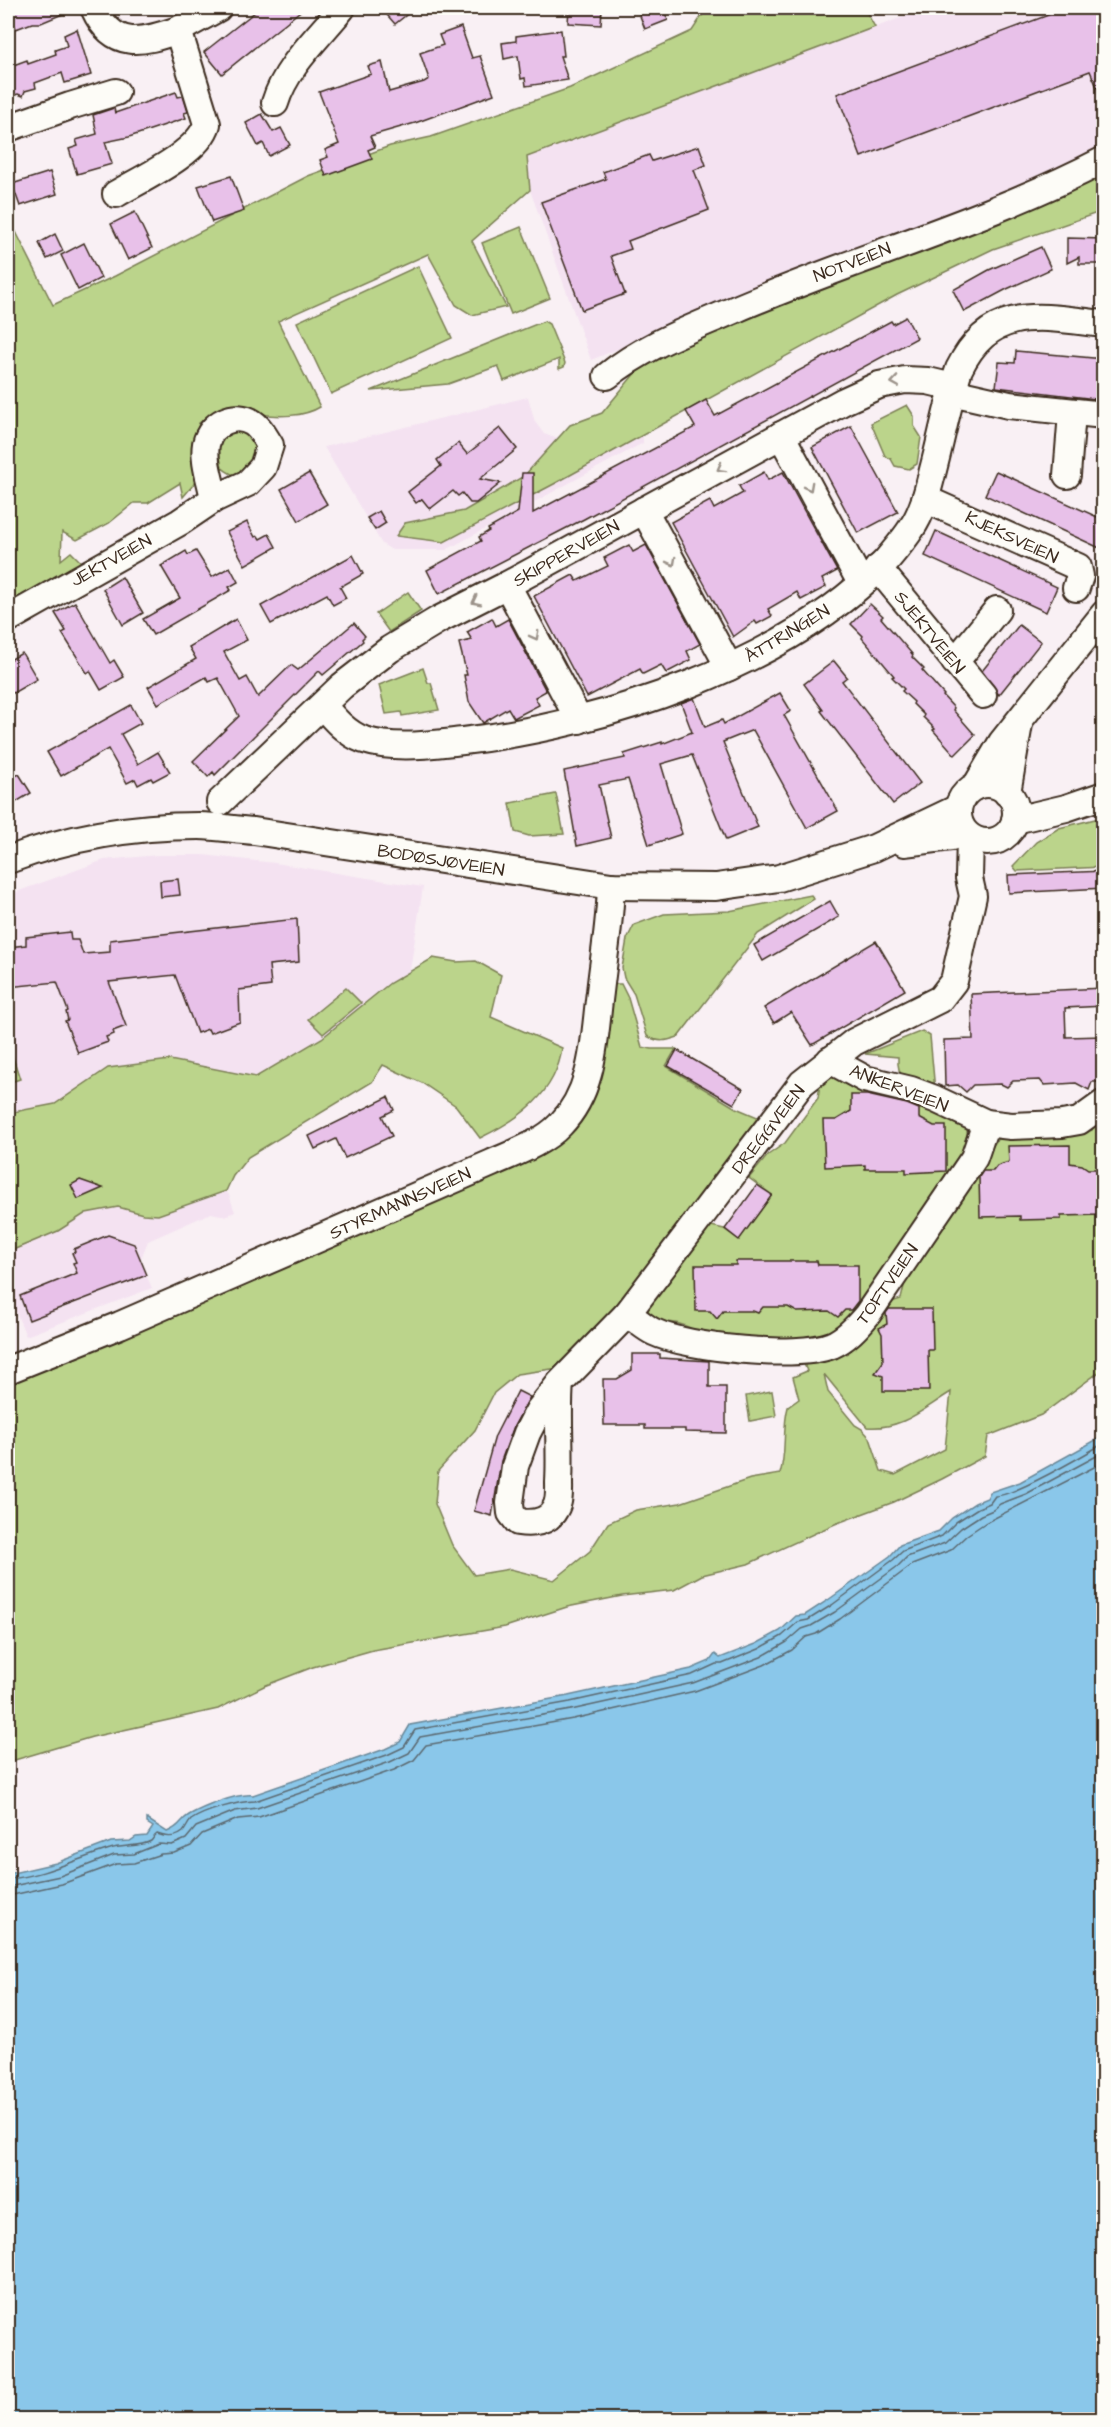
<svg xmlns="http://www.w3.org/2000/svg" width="1111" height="2427" font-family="'Architects Daughter',sans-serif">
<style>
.built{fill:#f4e2f1}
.green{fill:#bbd48b;stroke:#7b7f54;stroke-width:1.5;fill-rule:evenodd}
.water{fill:#8ac7ea;stroke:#6a8898;stroke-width:1.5}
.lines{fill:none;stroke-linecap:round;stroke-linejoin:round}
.shore{stroke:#5b6970;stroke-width:1.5}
.building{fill:#e8c1e9;stroke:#3b2a1e;stroke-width:1.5}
.minor-casing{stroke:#3b2a1e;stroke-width:30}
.minor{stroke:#fdfcf7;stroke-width:26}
.oneway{stroke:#9c938a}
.labels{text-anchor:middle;stroke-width:5;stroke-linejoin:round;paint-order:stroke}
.street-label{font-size:18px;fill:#3b2a1e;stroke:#fdfcf7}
</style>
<rect width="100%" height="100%" fill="#f9f0f4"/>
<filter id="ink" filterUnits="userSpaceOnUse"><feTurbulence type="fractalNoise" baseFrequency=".0167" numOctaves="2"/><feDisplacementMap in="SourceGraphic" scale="12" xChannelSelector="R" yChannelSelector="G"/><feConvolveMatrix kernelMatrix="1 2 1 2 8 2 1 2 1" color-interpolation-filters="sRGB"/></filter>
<g filter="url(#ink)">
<!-- built -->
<g class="built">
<polygon points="927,8 1103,8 1103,150 1076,164 591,360 530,190 526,158"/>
<polygon points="528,397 535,422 544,434 552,437 561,437 643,415 643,443 446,550 392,550 382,544 324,447"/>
<polygon points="158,855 203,855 275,863 423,887 401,1028 8,1198 8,895 104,860"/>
<polygon points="213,1175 229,1195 235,1212 225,1216 211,1213 148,1241 140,1261 152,1288 26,1336 8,1293 8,1199"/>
</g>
<!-- green -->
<g class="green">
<path d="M707,8H864L875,27L527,157L530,190L472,241L506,307L472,315L456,305L428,254L278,321L320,407C304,417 278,417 260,414C247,411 232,404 218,409C212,412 205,419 199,423L194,449V484L183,497L180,483L148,503H134L109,523L77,540L62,532L61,560L71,552L84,565L8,610V229L13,226L53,305L115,276L308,176L390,146L431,137L570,88L692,31Z"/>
<polygon points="1103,174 1103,211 993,249 897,295 554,484 444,542 396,536 405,523 464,511 524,476 570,425 602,413 636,372 670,351 746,318"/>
<polygon points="521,227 550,298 511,314 482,243"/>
<polygon points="418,266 452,338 331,394 297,322"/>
<polygon points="544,321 549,324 565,363 564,367 559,369 559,359 504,381 498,366 448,384 371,391"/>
<polygon points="907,405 914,416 914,426 921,437 917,464 909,469 895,466 891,459 885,456 871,423"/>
<path d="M233,425L260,441L255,464L236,476C219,469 215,462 213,445Z"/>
<polygon points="408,592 421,611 389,632 376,614"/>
<polygon points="423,668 428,683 431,683 439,710 402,716 401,712 386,714 379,685"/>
<polygon points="556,794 564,834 529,836 515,832 510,803"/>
<polygon points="1103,817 1103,867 1017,871 1013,866 1036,842 1059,828"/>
<path d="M811,895L814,899L758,934L678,1037C666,1041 659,1043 647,1036L634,994L624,978L622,968L627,939L634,925L664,914L729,911Z"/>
<path d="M433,958L456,962L476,961L501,975L491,1017L562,1048C556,1093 520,1119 480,1138L456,1106L422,1083L383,1065L372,1082L248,1157L233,1176L226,1191L158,1215L143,1214L118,1207L86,1213L58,1231L8,1252V1113L55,1104L108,1068L170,1060L256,1077L322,1038L390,983Z"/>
<path d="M611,984H621L628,998L642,1047L652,1049H676L666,1066L736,1108L760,1118L608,1318L559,1368L517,1374L494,1393L475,1430L438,1471L435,1504L452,1545L474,1575L510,1569L554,1580L590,1551L608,1523L636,1510L680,1503L750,1479L780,1474C787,1451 782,1429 788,1407L799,1399L793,1377L807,1371L801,1357L882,1305L901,1299L905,1282L900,1272L926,1241L1001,1134L1051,1130L1058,1137L1092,1130L1095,1118L1103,1115V1369L1041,1415L988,1436L985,1456L942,1479L894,1502L835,1524L748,1564L702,1575L674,1590L622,1596L567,1607L505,1627L373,1650L313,1667L264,1686L218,1709L92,1737L8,1762V1383L558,1143C568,1133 579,1123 586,1112C611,1077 606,1025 611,984ZM824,1374L867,1427C902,1430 923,1409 951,1392L945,1449L895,1475L881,1471L870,1438L862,1429L855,1425L828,1392Z"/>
<polygon points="346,988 361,1003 323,1034 308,1019"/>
<path d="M922,1031L930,1036L935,1091C914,1084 896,1084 898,1057L865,1054Z"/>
<polygon points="8,1042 20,1079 8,1083"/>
<path d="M832,1072L966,1124L969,1145L867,1309L821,1343H709C695,1327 677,1320 656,1323L644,1305L703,1224L724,1229L738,1239L772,1195L749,1178L768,1155L785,1143L818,1098L821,1077Z"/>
<polygon points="772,1391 776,1416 750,1421 746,1396"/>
</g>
<!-- water -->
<path class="water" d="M1103,1436V2419H8V1874L56,1863L111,1842L130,1841L136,1837L147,1836L153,1827L147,1823V1819L167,1832C182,1826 179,1821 189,1815C203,1807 237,1793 253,1795L385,1749L400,1742L410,1725L568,1696L691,1669L710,1661L715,1654L720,1658L756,1644L780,1631L796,1616L805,1615L828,1600L890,1556L900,1545L939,1531L952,1518L975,1503L987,1498L990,1492L1020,1482Z"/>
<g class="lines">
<!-- shore -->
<g class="shore">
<path d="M8,1879C44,1876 76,1859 110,1849C121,1845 141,1847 151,1841C153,1839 154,1836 157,1834C165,1837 174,1839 183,1832C186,1829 188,1823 191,1820C204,1811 239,1801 255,1801L387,1755L404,1747L415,1730L570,1702L692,1675L716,1664H722L759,1649L782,1636L798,1622L808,1620L832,1605L893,1560L903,1551L942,1536L956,1522L978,1508L990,1503L995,1496C1014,1496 1084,1455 1104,1443"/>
<polyline points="8,1887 60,1876 114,1855 134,1854 159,1844 172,1845 186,1839 196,1827 235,1811 257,1808 390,1762 409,1753 420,1737 571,1710 693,1683 761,1657 787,1642 802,1629 811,1626 835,1612 898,1566 907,1557 945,1543 961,1528 981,1515 993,1510 1000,1504 1026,1494 1104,1452"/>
<polyline points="8,1896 62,1884 116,1864 134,1863 161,1854 174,1853 191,1846 202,1834 238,1819 259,1817 394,1770 414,1760 426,1745 573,1719 695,1691 764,1665 792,1650 806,1637 816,1634 840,1619 912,1565 951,1550 967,1535 985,1523 1104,1462"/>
</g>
</g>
<!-- building -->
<g class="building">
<polygon points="8,8 77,8 41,23 32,23 16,29"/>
<polygon points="260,8 304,8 222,74 204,52"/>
<polygon points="381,8 415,8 395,24"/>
<polygon points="569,8 602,8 601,25 568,23"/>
<polygon points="637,8 663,8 668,20 645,29"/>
<polygon points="1067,8 1104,8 1104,103 1090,71 861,157 837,94"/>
<polygon points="461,27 472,58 480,56 494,94 415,123 370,136 375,147 368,150 372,159 326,176 320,160 328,157 325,150 339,144 319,92 371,74 368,66 382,62 389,92 424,82 429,79 420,53 443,45 439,35"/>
<polygon points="77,29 91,75 65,83 62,73 35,83 36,88 25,91 23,96 18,94 8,97 8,67 27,60 28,64 56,54 55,50 67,46 64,35"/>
<polygon points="561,30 564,56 560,56 568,80 526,86 525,78 521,79 518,56 504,59 502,43 516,41 516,36"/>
<polygon points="176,92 178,97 183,96 188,112 184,113 186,118 129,137 105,142 112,164 77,174 69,149 78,146 76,140 97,134 93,115 114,108 115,113"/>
<polygon points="262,114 273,132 281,128 290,145 269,156 263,143 258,146 246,123"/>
<polygon points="699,146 706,165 694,170 709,210 628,241 631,249 611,256 625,294 582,310 541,202 606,179 603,172 649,155 652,161"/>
<polygon points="50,172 57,194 20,206 12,184"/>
<polygon points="231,176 244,211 212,222 198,186"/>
<polygon points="135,212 152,248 128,260 111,224"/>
<polygon points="55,234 63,251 47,259 39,243"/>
<polygon points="1067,238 1104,239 1104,264 1079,264 1079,257 1067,263"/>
<polygon points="84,243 101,278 78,290 61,255"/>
<polygon points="1041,247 1051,269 1007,289 964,312 953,290 989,270"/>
<polygon points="906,317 917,338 584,519 439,594 427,570 481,541 479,537 489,531 488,529 518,512 522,473 533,473 533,513 695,427 686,411 706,400 715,416 891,321 893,324"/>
<polygon points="1016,351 1104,359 1104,400 996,387 999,362 1015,363"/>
<polygon points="851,426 898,512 858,533 812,447"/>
<polygon points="500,428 517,449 480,479 501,483 476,503 470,503 462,493 458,496 453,491 430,509 422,499 416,503 408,492 441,466 437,460 458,443 467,454"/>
<polygon points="996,471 1104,520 1104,550 985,495"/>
<polygon points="764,472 768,480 783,472 837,571 822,579 826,587 801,600 797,592 768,609 772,616 757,624 755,621 733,637 671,522 710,501 714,509 743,493 739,486"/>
<polygon points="309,473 327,504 299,521 281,489"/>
<polygon points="379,511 386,523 375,530 367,518"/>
<polygon points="247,522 255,537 258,536 260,539 269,534 276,547 245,565 227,532"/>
<polygon points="936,531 1057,587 1046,612 925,556"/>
<polygon points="629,545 633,552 646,545 700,644 687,651 691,660 666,673 661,665 643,674 640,669 587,697 534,596 573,575 577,581 608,566 604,558"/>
<polygon points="186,551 188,555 196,551 212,577 230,567 238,582 229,587 231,590 153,635 143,619 180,598 161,566"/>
<polygon points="353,555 363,574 340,587 346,598 333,605 327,594 271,624 261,606"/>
<polygon points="122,577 143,613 123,625 103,589"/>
<polygon points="75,602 110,663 114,660 124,677 101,690 90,671 87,673 62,633 66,631 55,613"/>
<polygon points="870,604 883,616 881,618 913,655 912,657 924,669 922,670 944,695 943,696 954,708 953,710 975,735 955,755 933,730 935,729 923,717 924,715 913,704 914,702 902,691 904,689 892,677 894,676 862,638 863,636 851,624"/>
<polygon points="492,618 496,626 508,619 546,691 535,697 539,705 514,718 508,708 483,723 469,702 464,675 467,675 459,643 472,640 467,632"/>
<polygon points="236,619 247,640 224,652 240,681 247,677 258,697 291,665 298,670 354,623 365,636 362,639 363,641 323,675 319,671 215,775 213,772 208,777 193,761 239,716 218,678 209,682 206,677 158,704 148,687 196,659 189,647"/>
<polygon points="1019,625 1041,642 999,695 982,671"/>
<polygon points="22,653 37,679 8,696 8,661"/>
<polygon points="834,661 847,677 842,681 920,783 893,804 821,711 823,710 804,684"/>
<polygon points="780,693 791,711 784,715 838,811 807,828 753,730 723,742 758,827 726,840 692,755 661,764 682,834 649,845 628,779 599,785 611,838 577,846 564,771 625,758 624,754 662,742 662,744 692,732 681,703 694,698 705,727 722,720 724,724"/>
<polygon points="131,705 141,723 121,734 138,764 158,752 170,772 153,781 151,778 138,785 135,779 127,783 108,749 61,776 47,752"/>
<polygon points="19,774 31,793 8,807 8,780"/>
<polygon points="1104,871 1104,888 1009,893 1008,875"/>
<polygon points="178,879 180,895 161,897 160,881"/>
<polygon points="830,901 839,917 763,961 754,945"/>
<polygon points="297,919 299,962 269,965 271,986 239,990 240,1022 210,1033 208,1029 197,1033 175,975 109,982 126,1026 113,1031 114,1034 106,1037 108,1042 78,1053 65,1021 68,1020 66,1012 68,1011 57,982 8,987 8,947 26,945 26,937 70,932 71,940 78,940 83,954 110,952 110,940"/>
<polygon points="876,941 905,990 812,1045 791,1012 774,1023 764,1008"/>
<polygon points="1104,988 1104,1006 1065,1008 1066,1037 1104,1036 1104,1082 1092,1082 1089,1090 1076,1083 1044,1085 1040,1080 1013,1081 1007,1087 1001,1084 973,1085 966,1092 958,1085 945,1086 944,1040 973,1039 971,994"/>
<polygon points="677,1050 743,1089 734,1104 668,1066"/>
<polygon points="851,1095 867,1095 907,1104 919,1109 919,1118 934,1126 946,1126 946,1171 906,1173 906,1169 865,1169 865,1165 825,1167 823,1120 836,1120 851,1111"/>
<polygon points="388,1097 394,1110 382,1116 392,1136 345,1158 336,1139 315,1149 309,1136"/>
<polygon points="1070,1145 1070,1163 1082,1165 1088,1169 1101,1169 1102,1215 1061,1216 1061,1219 1020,1220 1020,1216 980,1217 979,1177 983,1171 993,1171 997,1166 1009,1162 1008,1146"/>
<polygon points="80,1180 103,1188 78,1199 71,1185"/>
<polygon points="757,1185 772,1195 739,1240 725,1229"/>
<polygon points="108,1235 134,1244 147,1275 29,1320 20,1296 77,1273 73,1263 76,1262 72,1253 75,1252 74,1249"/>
<polygon points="736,1261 817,1261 818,1265 858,1265 858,1301 851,1310 845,1310 838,1317 829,1311 797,1312 788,1307 763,1307 758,1313 753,1311 723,1311 717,1319 710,1311 696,1311 695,1265 736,1265"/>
<polygon points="889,1309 932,1309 933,1350 928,1350 929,1391 883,1391 883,1376 875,1373 883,1362 882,1334 879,1328 887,1324 886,1313"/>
<polygon points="632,1354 660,1354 660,1358 709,1361 709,1387 726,1387 726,1433 685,1432 685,1429 645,1429 645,1425 604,1425 603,1379 617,1379 632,1370"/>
<polygon points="518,1391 530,1397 514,1426 501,1461 492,1516 474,1511 495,1436"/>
</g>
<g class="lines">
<defs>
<g id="minor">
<path d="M94,8C113,50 141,43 178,30L207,124C199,153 141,179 116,194"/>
<polyline points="178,30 218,8"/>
<path d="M275,103C286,66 319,37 342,8"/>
<polyline points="8,128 70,106 116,92"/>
<path d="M607,376C645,345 691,329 736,309C857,257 987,221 1104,160"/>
<polyline points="781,435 861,583"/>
<polyline points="1067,475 1072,413"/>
<polyline points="925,499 1078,567 1080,576 1076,588"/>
<polyline points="644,510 729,667"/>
<polyline points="878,568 983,695"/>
<polyline points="507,585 579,720"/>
<path d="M8,619L180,522L214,499L248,483L263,467L270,445C265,438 261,428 253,423C235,411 211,423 206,444C203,462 211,481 214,499"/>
<polyline points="955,662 997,610"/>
<path d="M323,706C334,719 347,734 364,740C395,750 432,744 463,741C604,725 786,665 886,561C894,551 904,540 911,529C923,512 928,490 933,470C942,436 948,402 959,369C991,303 1042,317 1104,324"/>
<circle cx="987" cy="813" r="29"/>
<polyline points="976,786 1002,742 1104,614"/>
<polyline points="1007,793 1019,724"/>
<polyline points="220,802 342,686 390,649 438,620 507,585 844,401 879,385 905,380 928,381 953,387 965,395 1009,405 1104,415"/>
<polyline points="1015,820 1066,808 1104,795"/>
<polyline points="904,843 951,837 964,832"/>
<path d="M8,860C69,837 133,826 199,826C217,826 236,830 254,831L611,886L716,887L779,878L874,848L958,808"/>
<polyline points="830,1060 865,1079 911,1090 935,1099 986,1123 1011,1126 1062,1124 1079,1121 1104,1103"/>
<path d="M627,1314C636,1319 645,1328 654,1332C688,1348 797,1359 832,1345C846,1339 857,1327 867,1315L974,1158L986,1123"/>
<path d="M8,1370L120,1325L492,1163C514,1153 543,1143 560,1125C595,1089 594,1038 600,992C604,956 610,922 611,886"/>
<path d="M560,1383C557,1416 561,1449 559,1482C559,1490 560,1501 555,1509C548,1523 531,1524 518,1522L511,1513L510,1503L515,1466L527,1433L539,1410L560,1383L627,1314L802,1083L854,1042L940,999L954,981L973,896L969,878L970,837"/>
</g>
</defs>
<!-- minor casing -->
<use href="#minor" class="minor-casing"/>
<!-- minor -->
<use href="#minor" class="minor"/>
</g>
<!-- one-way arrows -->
<defs><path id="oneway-chevron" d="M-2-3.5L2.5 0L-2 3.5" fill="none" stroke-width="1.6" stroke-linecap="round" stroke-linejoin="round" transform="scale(1.5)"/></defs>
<g class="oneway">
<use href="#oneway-chevron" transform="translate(895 382) rotate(171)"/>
<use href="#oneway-chevron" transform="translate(721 468) rotate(151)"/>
<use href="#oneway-chevron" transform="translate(809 487) rotate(62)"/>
<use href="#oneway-chevron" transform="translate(672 562) rotate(62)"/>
<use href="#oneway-chevron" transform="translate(476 601) rotate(153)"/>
<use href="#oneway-chevron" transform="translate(535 636) rotate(62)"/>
</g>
</g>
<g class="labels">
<!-- street labels -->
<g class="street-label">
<text transform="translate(852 262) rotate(-21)" y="6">NOTVEIEN</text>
<text transform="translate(1012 537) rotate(25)" y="6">KJEKSVEIEN</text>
<text transform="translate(566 553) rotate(-29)" y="6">SKIPPERVEIEN</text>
<text transform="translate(111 560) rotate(-29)" y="6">JEKTVEIEN</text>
<text transform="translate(930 632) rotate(51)" y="6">SJEKTVEIEN</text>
<text transform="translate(787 633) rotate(-31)" y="6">ÅTTRINGEN</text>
<text transform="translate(441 860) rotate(9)" y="6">BODØSJØVEIEN</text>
<text transform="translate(899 1088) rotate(21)" y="6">ANKERVEIEN</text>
<text transform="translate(768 1129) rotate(-52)" y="6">DREGGVEIEN</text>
<text transform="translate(400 1203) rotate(-24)" y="6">STYRMANNSVEIEN</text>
<text transform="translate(887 1284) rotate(-55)" y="6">TOFTVEIEN</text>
</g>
</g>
<!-- margin -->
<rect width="1111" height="2427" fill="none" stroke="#fdfcf7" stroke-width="30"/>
<rect x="15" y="15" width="1081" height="2397" fill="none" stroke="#3b2a1e" stroke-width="2" filter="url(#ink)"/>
</svg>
